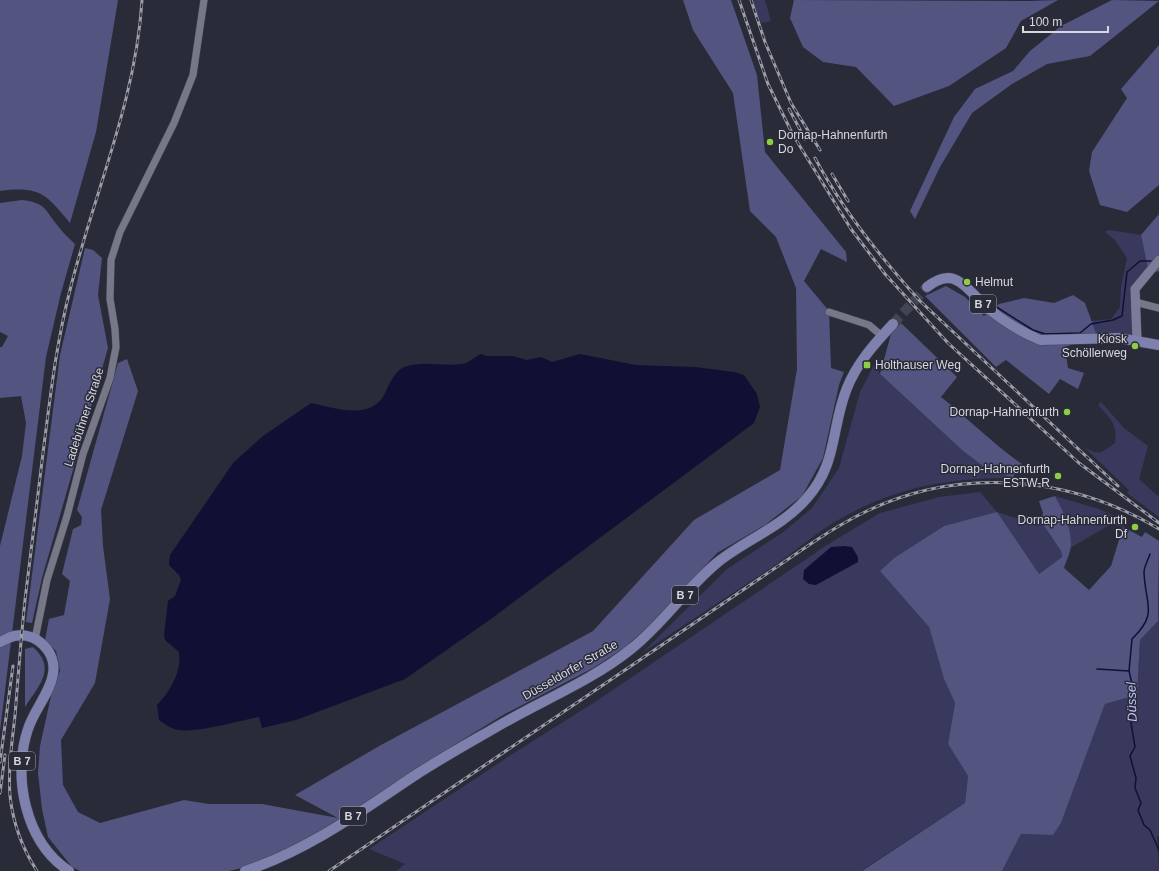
<svg xmlns="http://www.w3.org/2000/svg" width="1159" height="871" font-family="Helvetica,sans-serif">
<style>
.green{fill:#38395d}
.forest{fill:#535480}
.water{fill:#120f34}
.lines{fill:none;stroke-linecap:round;stroke-linejoin:round}
.stream{stroke:#120f34;stroke-width:1.5}
.primary-tunnel{stroke:#444552;stroke-width:10;stroke-dasharray:10 5;stroke-linecap:butt}
.street-casing{stroke:#464752;stroke-width:8}
.secondary-casing{stroke:#464752;stroke-width:10}
.primary-casing{stroke:#464752;stroke-width:11}
.street{stroke:#767888;stroke-width:7}
.secondary{stroke:#7a7c9a;stroke-width:9}
.primary{stroke:#7e80ad;stroke-width:10}
.rail-casing{stroke:#9d9da8;stroke-width:3}
.rail{stroke:#2a2b39;stroke-width:1.5;stroke-dasharray:4.5;stroke-linecap:butt}
.poi-dot{fill:#8dce44;stroke:#2a2b39;stroke-width:1.5}
.labels{text-anchor:middle;stroke-width:3;stroke-linejoin:round;paint-order:stroke}
.shield{fill:#2a2b39;stroke:#a3a3ae;stroke-width:1}
.shield-label{font-size:11px;font-weight:bold;fill:#d7d7e0}
.poi-label{font-size:12px;fill:#d7d7e0;stroke:#2a2b39;text-anchor:end}
.street-label{font-size:12px;fill:#d7d7e0;stroke:#2a2b39}
.water-label{font-size:13px;font-style:italic;fill:#c2c5fe;stroke:#2a2b39}
</style>
<rect width="100%" height="100%" fill="#2a2b39"/>
<!-- green -->
<g class="green">
<polygon points="752,0 765,0 771,21 761,23"/>
<polygon points="1109,230 1141,235 1149,274 1134,294 1135,337 1097,336 1091,321 1111,319 1120,307 1121,287 1127,258 1115,240 1105,232"/>
<path d="M874,365L880,374L963,451L983,466L1012,478C944,478 892,488 833,523C812,536 794,552 774,566C730,595 686,624 642,653L727,569L782,533L812,508L839,468L860,392Z"/>
<path d="M1101,402L1124,428L1148,446L1139,479L1159,497V517L1127,493L1129,490L1083,446C1099,457 1101,453 1115,443C1118,424 1110,418 1098,405Z"/>
<polygon points="980,492 997,512 1015,518 1036,517 1041,521 1061,551 1062,557 1039,574 944,526 894,558 880,571 929,627 944,679 955,703 948,744 968,776 965,803 861,871 396,871 405,864 369,849 514,753 598,700 827,545 880,513 939,497"/>
<polygon points="1055,496 1099,509 1125,521 1123,527 1111,524 1070,548 1067,523"/>
<polygon points="1159,600 1159,836 1157,836 1159,871 1002,871 1021,834 1053,835 1061,823 1105,704 1137,695 1140,640 1158,621"/>
</g>
<!-- forest -->
<g class="forest">
<path d="M0,0H118L96,132L70,223C46,194 40,186 0,191Z"/>
<polygon points="683,0 731,0 757,75 765,152 846,252 847,262 821,249 804,281 829,311 831,368 844,372 839,385 823,458 802,496 765,525 717,553 648,627 624,648 593,668 503,715 420,766 318,834 250,866 229,871 80,871 72,867 48,837 42,809 38,773 40,746 51,696 60,671 56,651 45,640 49,619 64,615 70,581 62,574 73,529 81,525 82,517 77,510 118,363 127,359 138,391 101,510 103,546 110,599 95,683 61,740 63,785 78,812 100,823 184,800 209,804 262,804 338,818 295,795 381,745 593,631 694,520 780,470 797,369 796,288 776,237 750,211 733,93 693,30"/>
<polygon points="794,0 1031,1 1058,0 1021,21 1006,48 949,86 894,106 856,67 823,62 803,47 790,18"/>
<polygon points="1112,0 1159,1 1090,56 1047,64 1012,84 972,113 940,167 915,219 910,211 954,117 975,89 1013,71 1030,51 1061,26"/>
<polygon points="1159,45 1159,185 1127,212 1100,205 1089,171 1092,152 1127,98 1121,89"/>
<path d="M22,200C46,203 44,209 58,226C63,233 69,238 75,244L61,293L46,357L0,731V546L22,456L26,423L21,396L0,398V347H2L8,336L0,332V203Z"/>
<polygon points="1159,214 1159,271 1149,274 1141,235"/>
<polygon points="85,248 93,250 102,258 98,295 108,348 42,578 32,623 26,622 60,355"/>
<polygon points="946,286 965,297 984,316 999,304 1024,298 1054,303 1073,295 1085,303 1097,336 1065,347 1068,368 1084,373 1078,389 1060,379 1049,394 1006,360 996,367 925,296"/>
<path d="M901,323L957,377L941,397C969,419 993,444 1022,464L1012,478L983,466L963,451L880,374L891,334Z"/>
<path d="M1055,496C1063,511 1071,527 1071,544C1071,552 1066,561 1064,568L1089,590L1111,566L1123,527L1142,537L1145,532L1159,541L1158,621L1140,640L1137,695L1105,704L1061,823L1053,835L1021,834L1002,871H862L965,803L968,776L948,744L955,703L944,679L929,627L880,571L894,558L944,526L997,512L1039,574L1062,557L1061,551L1041,521L1043,513L1039,501Z"/>
<path d="M33,647C57,669 39,685 25,707V649Z"/>
</g>
<!-- water -->
<g class="water">
<path d="M481,354L486,356H513L527,360L541,357L552,362L580,354L636,365L695,367L734,372L744,375L757,394L760,407L754,423L491,619L405,679L296,720L262,728L259,717C238,721 198,733 178,730C171,729 165,724 159,720L157,705C170,692 182,671 179,652L165,640L164,635L168,601L175,596L181,580L179,575L169,565L170,555L233,463L263,436L311,403C335,408 373,422 386,391C390,382 395,372 404,367C422,360 443,367 462,364C469,363 474,357 481,354Z"/>
<polygon points="844,546 852,547 858,557 858,562 816,585 809,584 803,579 804,570 831,547"/>
</g>
<g class="lines">
<!-- stream -->
<g class="stream">
<polyline points="995,306 1033,330 1045,334 1080,333 1091,324 1113,320 1122,316 1127,272 1140,261 1151,261"/>
<path d="M1150,554C1148,560 1144,567 1144,572C1145,605 1159,613 1132,639L1129,671L1133,688L1131,699V723L1135,747L1130,756L1136,778L1135,788L1141,803L1138,810L1144,825L1150,830L1159,850"/>
<polyline points="1097,669 1129,671"/>
</g>
<!-- primary-tunnel -->
<polyline class="primary-tunnel" points="893,324 927,287"/>
<defs>
<g id="street">
<polyline points="1135,302 1159,308"/>
<polyline points="829,312 869,325 882,336"/>
<polyline points="35,639 47,580 67,516 83,454 110,378 116,347 115,329 110,299 111,260 120,232 174,123 193,75 204,0"/>
</g>
<polyline id="secondary" points="1137,340 1135,289 1159,260"/>
<g id="primary">
<path d="M927,287C936,280 947,274 958,281C967,286 976,297 983,304C1000,319 1019,331 1040,340L1119,338L1159,345"/>
<path d="M0,642C5,640 9,637 14,636C36,631 57,652 53,674C50,693 34,710 28,729C12,776 25,842 69,871"/>
<path d="M245,871C308,850 360,812 414,776C440,759 467,744 493,729C538,702 590,682 631,649C663,624 686,588 718,562C747,539 782,527 807,498C838,463 831,427 847,388C857,363 875,343 893,324"/>
</g>
</defs>
<!-- street casing -->
<use href="#street" class="street-casing"/>
<!-- secondary casing -->
<use href="#secondary" class="secondary-casing"/>
<!-- primary casing -->
<use href="#primary" class="primary-casing"/>
<!-- street -->
<use href="#street" class="street"/>
<!-- secondary -->
<use href="#secondary" class="secondary"/>
<!-- primary -->
<use href="#primary" class="primary"/>
<defs>
<g id="rail">
<polyline points="739,0 768,84 793,135 851,229 885,274 948,343 1079,463 1159,523"/>
<polyline points="751,0 765,42 791,103 820,150"/>
<polyline points="789,109 805,139"/>
<path d="M815,158C842,209 881,258 920,301L1118,486"/>
<polyline points="832,174 848,201"/>
<polyline points="0,762 13,666"/>
<polyline points="0,793 5,755"/>
<path d="M37,871C22,848 13,823 10,796C8,769 12,742 15,716C18,677 21,638 25,600C31,551 37,502 43,453C50,399 56,344 70,290C94,193 136,101 142,0"/>
<path d="M329,871L812,543C830,531 848,520 867,511C961,466 1071,476 1159,529"/>
</g>
</defs>
<!-- rail casing -->
<use href="#rail" class="rail-casing"/>
<!-- rail -->
<use href="#rail" class="rail"/>
</g>
<!-- markers -->
<g class="poi-dot">
<circle cx="770" cy="142" r="4"/>
<circle cx="967" cy="282" r="4"/>
<circle cx="1135" cy="346" r="4"/>
<rect x="863" y="361" width="8" height="8" rx="2"/>
<circle cx="1067" cy="412" r="4"/>
<circle cx="1058" cy="476" r="4"/>
<circle cx="1135" cy="527" r="4"/>
</g>
<g class="labels">
<!-- shield labels -->
<g class="shield">
<rect x="970" y="295" width="26" height="18" rx="3"/>
<rect x="672" y="586" width="26" height="18" rx="3"/>
<rect x="9" y="752" width="26" height="18" rx="3"/>
<rect x="340" y="807" width="26" height="18" rx="3"/>
</g>
<g class="shield-label">
<text x="983" y="308">B 7</text>
<text x="685" y="599">B 7</text>
<text x="22" y="765">B 7</text>
<text x="353" y="820">B 7</text>
</g>
<!-- poi labels -->
<g class="poi-label">
<text x="778" y="139" text-anchor="start">Dornap-Hahnenfurth<tspan x="778" dy="14">Do</tspan></text>
<text x="975" y="286" text-anchor="start">Helmut</text>
<text x="1127" y="343">Kiosk<tspan x="1127" dy="14">Schöllerweg</tspan></text>
<text x="875" y="369" text-anchor="start">Holthauser Weg</text>
<text x="1059" y="416">Dornap-Hahnenfurth</text>
<text x="1050" y="473">Dornap-Hahnenfurth<tspan x="1050" dy="14">ESTW-R</tspan></text>
<text x="1127" y="524">Dornap-Hahnenfurth<tspan x="1127" dy="14">Df</tspan></text>
</g>
<!-- street labels -->
<g class="street-label">
<text transform="translate(84 417) rotate(-72)" y="4">Ladebühner Straße</text>
<text transform="translate(570 670) rotate(-30)" y="4">Düsseldorfer Straße</text>
</g>
<!-- water labels -->
<g class="water-label">
<text transform="translate(1131 702) rotate(-92)" y="5">Düssel</text>
</g>
</g>
<!-- scale -->
<path d="M1023 26v6h85v-6" fill="none" stroke="#d7d7e0" stroke-width="2"/>
<text x="1029" y="26" font-size="12" fill="#d7d7e0" stroke="#2a2b39" stroke-width="3" paint-order="stroke">100 m</text>
</svg>
